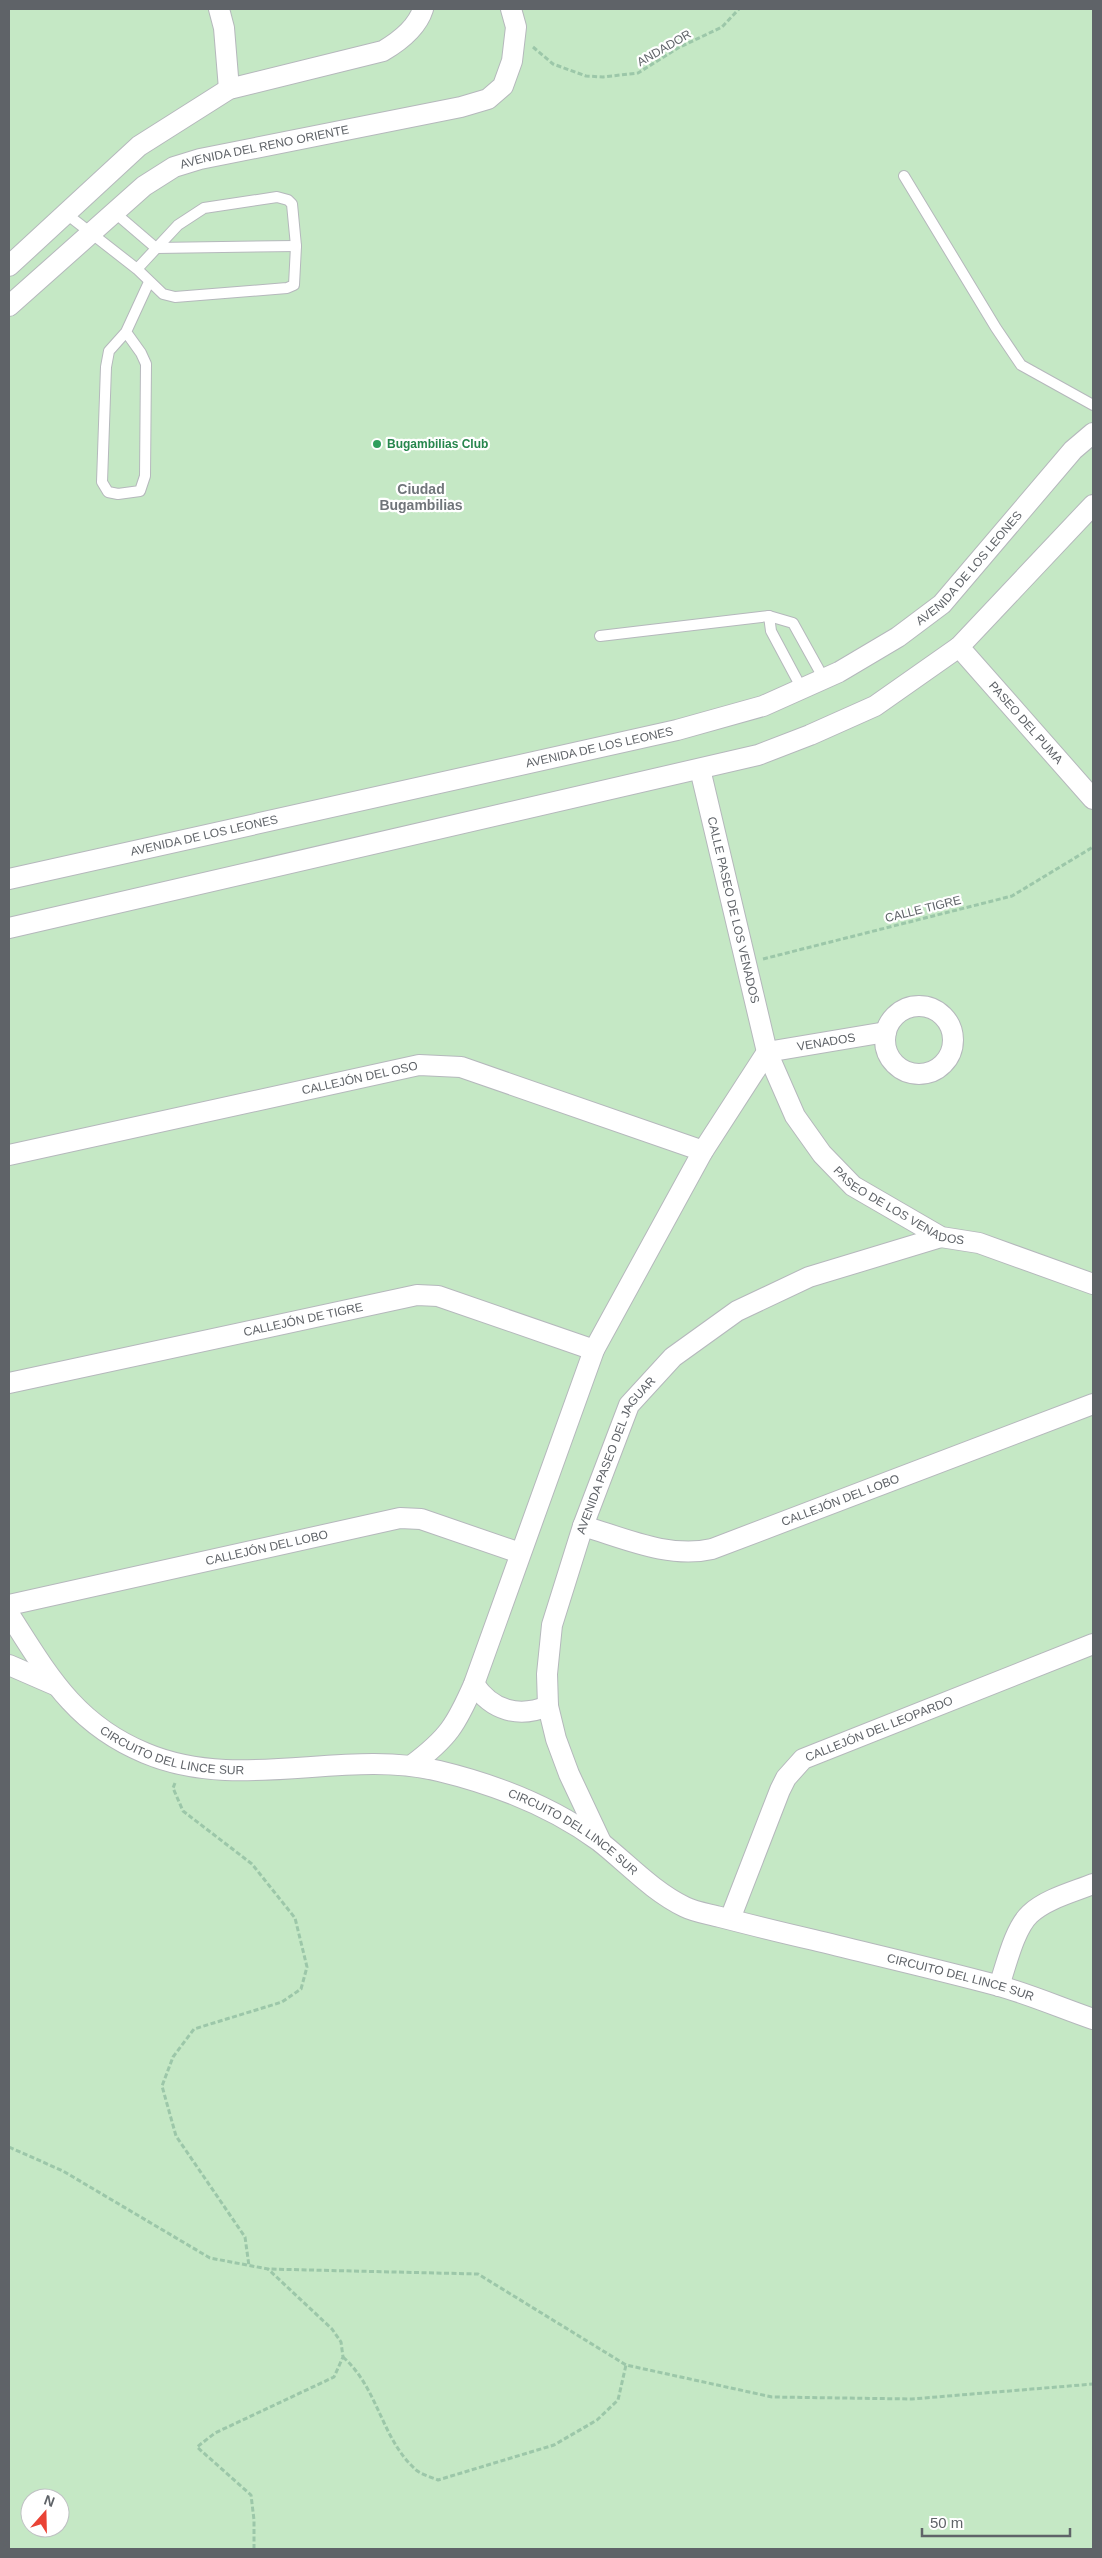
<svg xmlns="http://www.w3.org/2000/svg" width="1102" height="2558" font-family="Helvetica,sans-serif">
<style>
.green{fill:#c5e8c5;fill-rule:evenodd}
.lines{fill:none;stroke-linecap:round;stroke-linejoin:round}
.service-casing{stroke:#b5b8bc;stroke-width:12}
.minor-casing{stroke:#b5b8bc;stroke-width:22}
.path{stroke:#9cc7a9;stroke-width:3;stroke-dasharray:5 2.5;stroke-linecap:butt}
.service{stroke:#fff;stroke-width:10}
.minor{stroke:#fff;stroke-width:20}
.leisure-dot{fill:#2e9e5b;stroke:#fff;stroke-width:2}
.labels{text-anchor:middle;stroke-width:4.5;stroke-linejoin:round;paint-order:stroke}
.street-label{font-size:12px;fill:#5f6368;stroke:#fff}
.leisure-label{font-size:12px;font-weight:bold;fill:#27864d;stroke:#fff;text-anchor:start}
.neighbourhood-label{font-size:14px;font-weight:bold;fill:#70757a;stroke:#fff}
</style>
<rect width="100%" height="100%" fill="#f1efe8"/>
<!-- green -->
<path class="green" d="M9,9H1093V2549H9ZM30,2498H60V2528H30Z"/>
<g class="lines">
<defs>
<g id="service">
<polyline points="904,176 996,328 1021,365 1093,405"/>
<polyline points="64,212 137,269 163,294 175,297 287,288 294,285 296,246 292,204 288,200 277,197 204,208 178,225 137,269"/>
<polyline points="114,212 156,248 296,246"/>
<polyline points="126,332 141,353 146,364 145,476 140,491 118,494 108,492 102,482 106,367 109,351 126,332 149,282"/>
<polyline points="769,616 771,631 802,689"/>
<polyline points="600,636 769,616 793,623 824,679"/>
</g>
<g id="minor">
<polyline points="219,9 224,28 229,89"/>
<path d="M9,266L139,146L229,89L383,51C400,41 417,28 423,9"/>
<path id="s1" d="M9,306L144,186L174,167L200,159L461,107L488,99L503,86L512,61L516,27L511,9"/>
<path id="s2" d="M959,647L1093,799"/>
<path id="s3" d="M700,769L767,1052L795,1116L822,1154L853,1186L941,1237L979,1243L1093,1284"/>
<path id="s4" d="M9,879L677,730L763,706L839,672L898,637L942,604L1073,450L1093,433"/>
<polyline points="9,928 758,755 810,735 875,706 959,647 1093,505"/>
<circle cx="919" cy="1040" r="34"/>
<path id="s5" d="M767,1052L886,1032"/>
<path id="s6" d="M9,1155L419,1065L461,1067L703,1151"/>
<path id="s7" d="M9,1383L417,1295L438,1296L594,1350"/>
<path id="s8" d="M583,1526C624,1538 669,1559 712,1549L1093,1404"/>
<path id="s9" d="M9,1605L400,1518L421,1519L520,1553"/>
<path id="s10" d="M9,1614C48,1675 75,1724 145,1753C239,1793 343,1748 439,1771C497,1785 551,1806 599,1841C627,1863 652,1891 685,1907C695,1912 709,1914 720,1917C751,1925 783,1933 814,1940C875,1955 936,1969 996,1985C1029,1994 1061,2008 1093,2019"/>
<polyline points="9,1665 55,1685"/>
<path d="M474,1684C492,1711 519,1718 548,1706"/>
<path d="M412,1765C448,1738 456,1725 474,1684L594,1350L703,1151L767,1052"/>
<path id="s11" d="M601,1842L569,1774L556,1739L548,1706L547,1674L552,1625L583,1526L629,1405L673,1357L737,1311L809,1277L941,1237"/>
<path id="s12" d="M730,1919L780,1790L786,1778L803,1759L1093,1644"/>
<path d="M999,1986C1006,1966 1014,1929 1030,1914C1046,1899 1073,1892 1093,1884"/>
</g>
</defs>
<!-- service casing -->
<use href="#service" class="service-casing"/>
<!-- minor casing -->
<use href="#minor" class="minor-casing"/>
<!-- path -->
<g class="path">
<polyline points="533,47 553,64 586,76 603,77 638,73 678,48 722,27 739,9"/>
<polyline points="763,959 1012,896 1093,847"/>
<polyline points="175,1783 173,1788 183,1811 252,1864 295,1918 307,1967 301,1989 282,2002 194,2029 173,2057 162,2086 176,2136 245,2237 249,2266"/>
<polyline points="9,2147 63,2171 210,2258 268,2269 478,2274 626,2365 772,2397 912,2399 1093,2384"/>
<path d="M343,2357C378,2388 381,2437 414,2468C419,2474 431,2477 438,2480L554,2445L597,2420L618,2400L626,2365"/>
<polyline points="254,2549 254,2520 251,2495 197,2447 215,2433 334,2377 343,2357 341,2342 332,2329 268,2269"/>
</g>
<!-- service -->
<use href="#service" class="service"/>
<!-- minor -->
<use href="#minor" class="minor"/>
</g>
<!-- markers -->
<circle class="leisure-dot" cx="377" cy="444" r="5"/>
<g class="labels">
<!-- street labels -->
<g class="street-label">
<text transform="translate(664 48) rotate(-30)" y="4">ANDADOR</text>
<text dy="4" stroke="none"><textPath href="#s1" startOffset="309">AVENIDA DEL RENO ORIENTE</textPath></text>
<text dy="4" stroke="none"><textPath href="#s4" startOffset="1025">AVENIDA DE LOS LEONES</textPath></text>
<text dy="4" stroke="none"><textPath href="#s2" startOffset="101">PASEO DEL PUMA</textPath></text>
<text dy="4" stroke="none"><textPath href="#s4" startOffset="605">AVENIDA DE LOS LEONES</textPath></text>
<text dy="4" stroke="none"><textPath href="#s4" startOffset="200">AVENIDA DE LOS LEONES</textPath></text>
<text transform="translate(923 909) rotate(-14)" y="4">CALLE TIGRE</text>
<text dy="4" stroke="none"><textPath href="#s3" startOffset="145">CALLE PASEO DE LOS VENADOS</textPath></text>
<text dy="4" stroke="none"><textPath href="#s5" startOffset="60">VENADOS</textPath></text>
<text dy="4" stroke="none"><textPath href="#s6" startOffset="359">CALLEJÓN DEL OSO</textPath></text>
<text dy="4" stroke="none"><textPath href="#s3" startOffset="502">PASEO DE LOS VENADOS</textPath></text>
<text dy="4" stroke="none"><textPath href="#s7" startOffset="301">CALLEJÓN DE TIGRE</textPath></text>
<text dy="4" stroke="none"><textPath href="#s11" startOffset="410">AVENIDA PASEO DEL JAGUAR</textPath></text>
<text dy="4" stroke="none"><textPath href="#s8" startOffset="270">CALLEJÓN DEL LOBO</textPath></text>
<text dy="4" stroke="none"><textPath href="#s9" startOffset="264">CALLEJÓN DEL LOBO</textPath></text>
<text dy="4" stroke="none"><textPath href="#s12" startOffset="259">CALLEJÓN DEL LEOPARDO</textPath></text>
<text dy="4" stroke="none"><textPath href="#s10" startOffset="224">CIRCUITO DEL LINCE SUR</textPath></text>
<text dy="4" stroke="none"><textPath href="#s10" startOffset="644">CIRCUITO DEL LINCE SUR</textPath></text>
<text dy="4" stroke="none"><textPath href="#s10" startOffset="1064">CIRCUITO DEL LINCE SUR</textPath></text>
</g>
<!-- leisure labels -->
<g class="leisure-label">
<text x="387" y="448">Bugambilias Club</text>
</g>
<!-- neighbourhood labels -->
<g class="neighbourhood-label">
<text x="421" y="494">Ciudad<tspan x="421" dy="16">Bugambilias</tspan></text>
</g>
</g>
<!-- border -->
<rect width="1102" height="2558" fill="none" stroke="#5f6368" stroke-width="20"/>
<!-- north arrow -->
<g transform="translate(45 2513) rotate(20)"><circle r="24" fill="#ffffff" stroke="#bfc1c3"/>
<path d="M0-4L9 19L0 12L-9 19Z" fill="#ea4335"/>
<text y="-8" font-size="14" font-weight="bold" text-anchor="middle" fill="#5f6368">N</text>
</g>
<!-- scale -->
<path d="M922 2528v8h148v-8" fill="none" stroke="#5f6368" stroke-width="2.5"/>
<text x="930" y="2528" font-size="15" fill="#5f6368" stroke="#ffffff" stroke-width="4" paint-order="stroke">50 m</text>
</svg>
